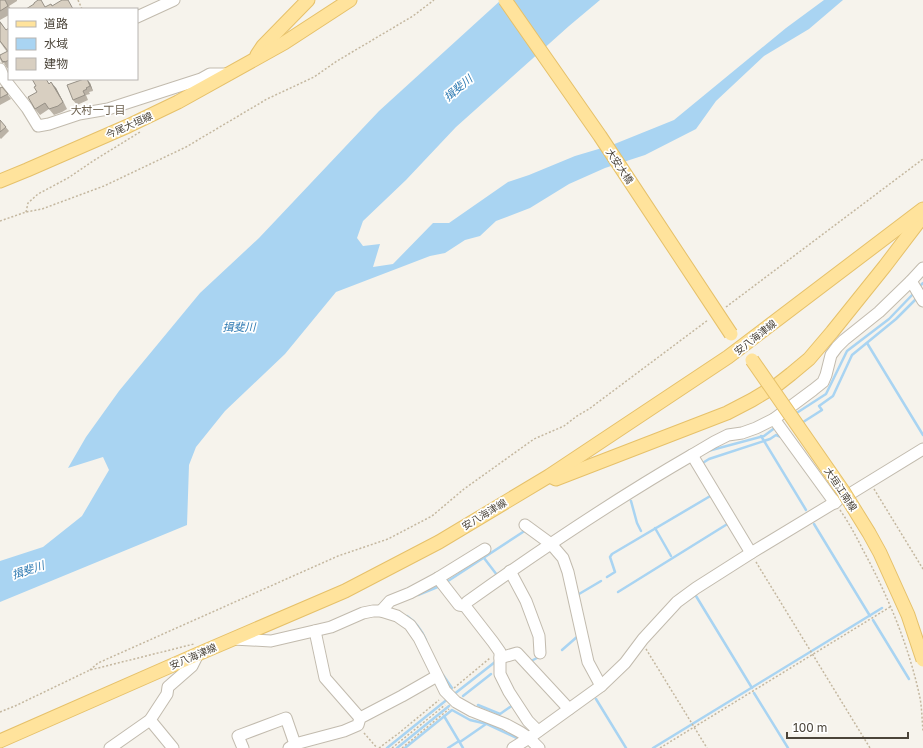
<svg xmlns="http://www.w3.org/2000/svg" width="923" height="748" font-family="'Golos Text','Noto Sans JP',sans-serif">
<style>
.water{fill:#a9d4f2}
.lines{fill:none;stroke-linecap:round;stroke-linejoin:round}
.stream{stroke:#a9d4f2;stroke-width:2.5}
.minor-casing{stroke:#c2bbae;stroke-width:13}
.major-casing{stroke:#e6c16a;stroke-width:15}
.path{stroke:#c4b79f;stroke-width:1.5;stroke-dasharray:2 2;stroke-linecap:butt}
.minor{stroke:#fff;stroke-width:11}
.major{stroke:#ffe39c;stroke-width:13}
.major-bridge-casing{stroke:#e6c16a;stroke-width:15;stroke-linecap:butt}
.major-bridge{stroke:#ffe39c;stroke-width:13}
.wall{fill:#bab2a6}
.shaded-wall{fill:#979187}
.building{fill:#d8cfc1;stroke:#979187}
.labels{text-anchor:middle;stroke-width:3.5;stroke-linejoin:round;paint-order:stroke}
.street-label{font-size:10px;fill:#4b4439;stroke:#fff}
.water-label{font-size:11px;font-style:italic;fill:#2e7ab2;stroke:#fff}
.neighbourhood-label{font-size:11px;fill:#6e6250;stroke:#fff}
</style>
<rect width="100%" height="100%" fill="#f6f3ec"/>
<!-- water -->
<polygon class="water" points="501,0 600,0 569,26 456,127 406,180 363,221 357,238 363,246 380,244 373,267 393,264 433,223 449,223 508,182 529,175 575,156 612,145 674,120 786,28 824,0 843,0 809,29 764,56 716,101 696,129 645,155 605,168 569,184 530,208 496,221 480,236 465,240 445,253 430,256 336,292 285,354 225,411 196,447 189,465 187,525 0,602 0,561 43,547 82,516 109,470 103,457 68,468 86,437 119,391 200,293 259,238 379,111"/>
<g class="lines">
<!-- stream -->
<g class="stream">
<polyline points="918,288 923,283"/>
<polyline points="867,343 923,435"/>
<polyline points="795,414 826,394 847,351 889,319 915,292"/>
<polyline points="800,424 822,410 819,406 833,396 852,355 896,319 917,298"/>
<polyline points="761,436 806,510"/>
<polyline points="708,451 764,436 776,427"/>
<polyline points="701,464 709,459 770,439 776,435 781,437"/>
<polyline points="631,501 637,523 641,531"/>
<polyline points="814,524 870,616"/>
<polyline points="655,528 671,556"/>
<polyline points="484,558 497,575"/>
<polyline points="607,577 615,572 610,557 612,554 712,495"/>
<polyline points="445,583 526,530"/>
<polyline points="618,592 729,523"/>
<polyline points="579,594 601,581"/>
<polyline points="418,595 440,586"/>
<polyline points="696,596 752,688"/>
<path d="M407,616C416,622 422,631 426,640"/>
<polyline points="873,620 909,679"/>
<polyline points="562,650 578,636"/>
<polyline points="529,662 539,657"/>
<polyline points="443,675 452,688"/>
<polyline points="754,693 788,748"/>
<polyline points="453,695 495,662"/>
<polyline points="463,696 491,674"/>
<polyline points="596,699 626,748"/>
<polyline points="478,705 500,714 513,705"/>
<polyline points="444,716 463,748"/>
<polyline points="460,742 486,724"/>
<polyline points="387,748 449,698"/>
<polyline points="397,748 449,706"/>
<polyline points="405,748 452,710 470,720 487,724 519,739"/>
<polyline points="448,748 459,741"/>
<polyline points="653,748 882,608"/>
</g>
<defs>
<g id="minor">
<polyline points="137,17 174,0"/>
<polyline points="0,69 5,80 27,108 38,126 49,124 79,114 108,109 201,79 210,74 229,74"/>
<polyline points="911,281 923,301"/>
<polyline points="774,419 835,503"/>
<polyline points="692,455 714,442 728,435 742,433 756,428 774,419 813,390 823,382 826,375 831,355 837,347 844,340 879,312 911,281 923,268"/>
<polyline points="853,492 923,449"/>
<polyline points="525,525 551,544 563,558 568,572 588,662 601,686"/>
<polyline points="510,571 526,601 539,636 540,653"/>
<polyline points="438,578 459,605 465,606 493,642 500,652 500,674 509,692 528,721 538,731"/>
<path d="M465,606L467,602C540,550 614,500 692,455L751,553"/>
<polyline points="381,611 390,601 410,593 438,578 485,549"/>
<polyline points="315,631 325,678 360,718"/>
<polyline points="233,639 271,641 331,627 363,613 373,611 381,611 397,616 410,625 419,638 445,691 456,702 472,711 505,724 520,732 529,738 539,748"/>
<polyline points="500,658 517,653 569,709"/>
<polyline points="150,720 173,748"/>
<polyline points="110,748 150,720 167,694 168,687 192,666 198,654"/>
<polyline points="243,748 238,736 286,718 295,744"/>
<polyline points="289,748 295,744 344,731 358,725 360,718 402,696 437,676"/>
<polyline points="513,748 529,738 601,686 625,663 643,639 677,602 696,588 751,553 837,501"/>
</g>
<g id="major">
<polyline points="257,55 263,46 308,0"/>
<polyline points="0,181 27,170 128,126 178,102 284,43 350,0"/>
<polyline points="550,476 556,479 727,413 752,400 777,385 791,374 809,359 832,332 885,266 923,216"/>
<polyline points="0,741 198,654 345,591 439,542 549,476 728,357 923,209"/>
</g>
</defs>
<!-- minor casing -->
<use href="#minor" class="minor-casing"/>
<!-- major casing -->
<use href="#major" class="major-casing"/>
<!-- path -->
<g class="path">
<polyline points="78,0 82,9"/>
<polyline points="26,212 28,203 38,194 68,178 93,161 140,132"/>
<polyline points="0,221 26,212 42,209 104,186 186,147 267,99 314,77 337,61 413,16 434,0"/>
<polyline points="726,307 923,159"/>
<polyline points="874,489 923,569"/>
<path d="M840,510C849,523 856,536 863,550C888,596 909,646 920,698C922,709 922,720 923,731"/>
<polyline points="756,562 870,748"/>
<polyline points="646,649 707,748"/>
<polyline points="90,670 98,663 338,556 388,539 432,516 464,489 534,439 564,426 577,416 589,409 708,320"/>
<polyline points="454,688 490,658"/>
<polyline points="0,712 15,706 90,670 194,644"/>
<polyline points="364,733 377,748"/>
<polyline points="379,748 399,733 439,700"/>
<polyline points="392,748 445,705"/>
<polyline points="402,748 449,709"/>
<polyline points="660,748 890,607"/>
</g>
<!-- minor -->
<use href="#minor" class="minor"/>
<!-- major -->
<use href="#major" class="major"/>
<defs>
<g id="major-bridge">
<polyline points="505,0 600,136 731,334"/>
<polyline points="752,360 843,491 869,533 880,553 908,615 923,660"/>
</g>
</defs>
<!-- major-bridge casing -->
<use href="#major-bridge" class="major-bridge-casing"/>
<!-- major-bridge -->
<use href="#major-bridge" class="major-bridge"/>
</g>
<!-- wall -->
<g class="wall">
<polygon points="0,0 17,0 17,1 9,6 11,9 9,9 9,15 0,20"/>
<polygon points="0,21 6,30 9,28 9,68 7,68 4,63 2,63 0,59 0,55 7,52 0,42 0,43"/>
<polygon points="49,83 56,88 67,109 62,112 54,115 49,109 40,115 35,109 37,92 36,86"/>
<polygon points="90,83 93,91 89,92 90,94 86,95 88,100 77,105 73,100"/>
<polygon points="2,87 11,99 0,105 0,88"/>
<polygon points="0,120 9,131 1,139 0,138"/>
</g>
<!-- shaded-wall -->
<g class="shaded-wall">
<polygon points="87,79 90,83 93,91 90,86"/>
<polygon points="51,82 56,88 67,109 63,102"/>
</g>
<!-- building -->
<g class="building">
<polygon points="0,0 5,0 8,6 0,11"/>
<polygon points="38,0 41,0 45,7 51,4 52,6 62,0 68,0 73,9 26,9 34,4 34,3"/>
<polygon points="0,22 6,30 9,28 9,60 5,62 4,61 3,62 0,57 0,55 8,51 0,41"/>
<polygon points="32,79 46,79 49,84 51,82 63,102 58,106 49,109 45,103 35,109 28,97 37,92 34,87 36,86"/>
<polygon points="84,79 87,79 90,86 86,88 87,89 83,91 85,95 73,100 67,85"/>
<polygon points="2,87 8,94 0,98 0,88"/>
<polygon points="0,120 6,127 0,132"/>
</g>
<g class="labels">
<!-- street labels -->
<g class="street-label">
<text transform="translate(129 125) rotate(-24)" y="4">今尾大垣線</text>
<text transform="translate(620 166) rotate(56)" y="4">大安大橋</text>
<text transform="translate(755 337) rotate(-38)" y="4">安八海津線</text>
<text transform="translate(841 489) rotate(56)" y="4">大垣江南線</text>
<text transform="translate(484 514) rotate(-31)" y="4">安八海津線</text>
<text transform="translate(193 656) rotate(-23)" y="4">安八海津線</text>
</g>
<!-- water labels -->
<g class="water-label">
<text transform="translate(458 88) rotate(-40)" y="4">揖斐川</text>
<text x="239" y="331">揖斐川</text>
<text transform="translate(28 570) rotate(-18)" y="4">揖斐川</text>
</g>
<!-- neighbourhood labels -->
<g class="neighbourhood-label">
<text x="98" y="114">大村一丁目</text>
</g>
</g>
<!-- legend -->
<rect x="8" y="8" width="130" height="72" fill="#ffffff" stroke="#b7b4b0"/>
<rect x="16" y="21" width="20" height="6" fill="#ffe39c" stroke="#b7b4b0"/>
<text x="44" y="28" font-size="12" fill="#4b4439">道路</text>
<rect x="16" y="38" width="20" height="12" fill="#a9d4f2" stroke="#b7b4b0"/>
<text x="44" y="48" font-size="12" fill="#4b4439">水域</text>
<rect x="16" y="58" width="20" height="12" fill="#d8cfc1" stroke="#b7b4b0"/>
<text x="44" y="68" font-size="12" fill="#4b4439">建物</text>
<!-- scale -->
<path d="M787 732v6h121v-6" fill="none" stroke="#4b4439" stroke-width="2"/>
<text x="793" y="732" font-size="12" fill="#4b4439" stroke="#ffffff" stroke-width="3" paint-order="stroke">100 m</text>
</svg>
